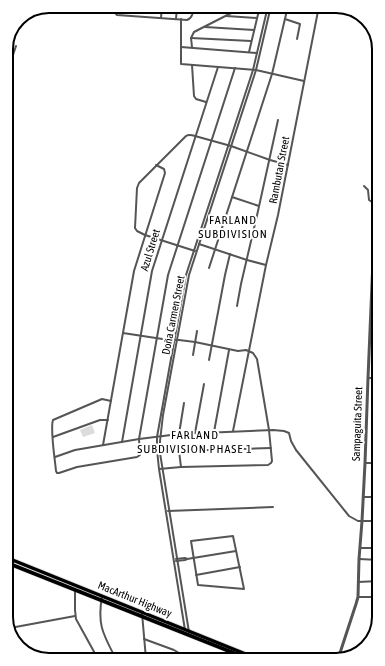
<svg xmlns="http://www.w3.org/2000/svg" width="385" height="666" font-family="'Asap Condensed',sans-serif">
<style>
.grass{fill:#dcdcdc}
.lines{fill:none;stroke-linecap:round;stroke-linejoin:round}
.trunk-casing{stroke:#dbdbdb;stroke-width:5}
.minor{stroke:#555;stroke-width:2}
.tertiary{stroke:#555;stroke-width:3}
.trunk{stroke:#000;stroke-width:3.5}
.labels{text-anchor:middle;stroke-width:4;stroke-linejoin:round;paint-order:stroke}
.street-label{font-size:11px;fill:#000;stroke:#fff}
.neighbourhood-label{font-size:12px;letter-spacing:1px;fill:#000;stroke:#fff}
.rim{fill:none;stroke:#000;stroke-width:2}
</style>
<rect width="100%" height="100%" fill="#fff"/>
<!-- grass -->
<polygon class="grass" points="92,425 95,433 83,437 80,430"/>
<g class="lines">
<defs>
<g id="trunk">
<polyline points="10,559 253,657"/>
<polyline points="10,564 244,657"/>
</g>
</defs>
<!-- trunk casing -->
<use href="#trunk" class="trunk-casing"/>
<!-- minor -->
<g class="minor">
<path d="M113,6L114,12L117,15L187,20C193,18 193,12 193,6"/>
<polyline points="297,6 318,11"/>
<polyline points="226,16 257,18"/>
<polyline points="161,18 162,6"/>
<polyline points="176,19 177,6"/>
<polyline points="181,19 181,64 256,70 304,81"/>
<polyline points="285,19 300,24 297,39"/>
<polyline points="205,27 254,30"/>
<polyline points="191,38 251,41"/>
<polyline points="181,47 257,53"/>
<polyline points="192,47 191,38 194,32 245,6"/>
<polyline points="249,52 260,6"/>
<polyline points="192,65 194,96 196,99 206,102"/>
<polyline points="6,76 16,46"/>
<polyline points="364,186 368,190 369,200 375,204"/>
<polyline points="232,197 259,206"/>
<polyline points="199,244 247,260 266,265"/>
<path d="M195,251L145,235L137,231L135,228L137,188L139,183L186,136C189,134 192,135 195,136L231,146L270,160L288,165"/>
<polyline points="209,268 272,74 288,6"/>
<polyline points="372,282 377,282"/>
<polyline points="237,306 241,284 258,211 278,120"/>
<polyline points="123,333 169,340 179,340 195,342 238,351 246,350 253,353 257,359 269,430 272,461 271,463 268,465 181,467 159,469"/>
<polyline points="193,355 197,331"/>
<polyline points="209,360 225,275 230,254"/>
<polyline points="368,378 377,378"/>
<path d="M111,401L102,399L53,420C50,429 55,460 56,471L57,473H59L77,467L137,457L140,455L139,439L168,275L235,68"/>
<polyline points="233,431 266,265 278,215 319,6"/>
<polyline points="214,432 229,350"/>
<polyline points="195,433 204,384"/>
<polyline points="179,434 184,403"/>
<polyline points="53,437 100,420 108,420"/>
<polyline points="122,442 152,271 218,67"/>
<polyline points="103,445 134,271 165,173 164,169 156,165"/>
<polyline points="55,457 75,450 139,439 179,434 273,430 284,431 289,433 291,441 296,450 349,516 358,521 378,521"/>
<polyline points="365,463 378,463"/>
<polyline points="181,467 179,451 271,448"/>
<polyline points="363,497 378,497"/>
<polyline points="168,511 273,507"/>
<polygon points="233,536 244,589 198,585 191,541"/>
<polyline points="360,548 378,548"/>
<polyline points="176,559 185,558 187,559"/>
<polyline points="359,559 379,560"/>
<polyline points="176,561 185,560 187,559 236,551"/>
<polyline points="196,575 240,567"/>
<polyline points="358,582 379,581"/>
<polyline points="75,590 75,610 76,619 98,659"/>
<path d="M102,596C97,625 103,634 116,659"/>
<polyline points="358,597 379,597"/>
<polyline points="142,613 146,659"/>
<polyline points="10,628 75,616"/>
<polyline points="185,630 159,469 157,450 157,437 186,275 253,70 268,6"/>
<polyline points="189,632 160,453 160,441 163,415 189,275 256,70 271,6"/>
<polyline points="144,639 174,650 179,653 181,658"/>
</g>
<!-- tertiary -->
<polyline class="tertiary" points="339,656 356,604 358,597 359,559 362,521 365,463 368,378 376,190"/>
<!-- trunk -->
<use href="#trunk" class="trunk"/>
</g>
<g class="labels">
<!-- street labels -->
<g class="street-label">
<text transform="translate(279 170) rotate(-79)" y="4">Rambutan Street</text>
<text transform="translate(150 250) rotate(-73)" y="4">Azul Street</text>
<text transform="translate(173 315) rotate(-79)" y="4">Doña Carmen Street</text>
<text transform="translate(357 424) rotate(-88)" y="4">Sampaguita Street</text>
<text transform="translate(135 599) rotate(22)" y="4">MacArthur Highway</text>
</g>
<!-- neighbourhood labels -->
<g class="neighbourhood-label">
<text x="233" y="224">FARLAND<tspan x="233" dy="14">SUBDIVISION</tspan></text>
<text x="195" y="439">FARLAND<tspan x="195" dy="14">SUBDIVISION PHASE 1</tspan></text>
</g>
</g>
<!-- crop -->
<path d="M0 0H385V666H0ZM49 13H336A36 36 0 0 1 372 49V617A36 36 0 0 1 336 653H49A36 36 0 0 1 13 617V49A36 36 0 0 1 49 13Z" fill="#fff" fill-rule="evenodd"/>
<path class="rim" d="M49 13H336A36 36 0 0 1 372 49V617A36 36 0 0 1 336 653H49A36 36 0 0 1 13 617V49A36 36 0 0 1 49 13Z"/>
</svg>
